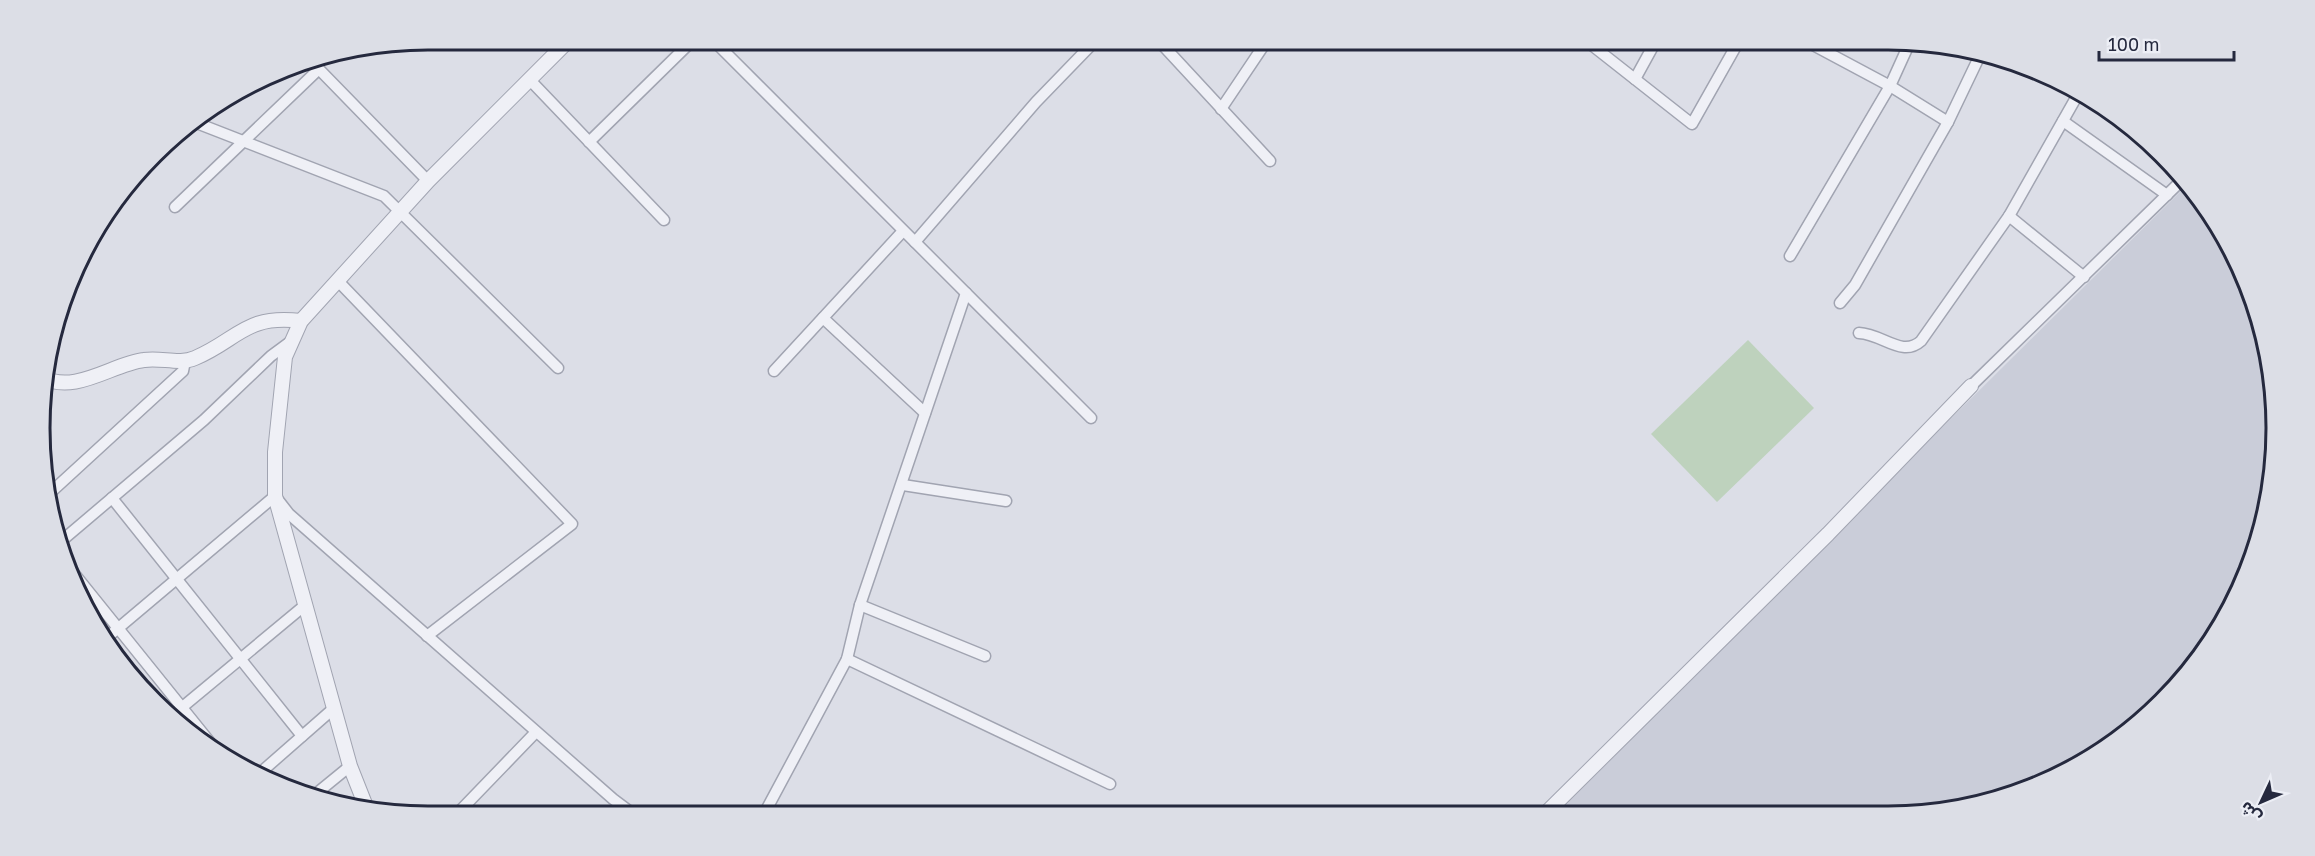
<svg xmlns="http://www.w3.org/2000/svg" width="2315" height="856" font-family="'Golos Text','Noto Sans Arabic',sans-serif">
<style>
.built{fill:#cacdd9}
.green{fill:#bed2bd}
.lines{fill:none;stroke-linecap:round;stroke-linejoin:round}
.minor-casing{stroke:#a1a4b1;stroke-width:13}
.tertiary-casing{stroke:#a1a4b1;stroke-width:16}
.minor{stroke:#eff0f6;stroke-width:10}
.tertiary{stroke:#eff0f6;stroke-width:14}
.rim{fill:none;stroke:#25293e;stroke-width:3}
</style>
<rect width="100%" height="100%" fill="#dcdee7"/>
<!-- built -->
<polygon class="built" points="2184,188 2224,233 2273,377 2263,528 2224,623 2144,720 2059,777 1938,814 1551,814"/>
<!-- green -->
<polygon class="green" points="1748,340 1814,408 1717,502 1651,434"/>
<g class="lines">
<defs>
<g id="minor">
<polyline points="712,39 1091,418"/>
<polyline points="1157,39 1270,161"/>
<polyline points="1584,39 1692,124 1740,39"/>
<polyline points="1802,39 1890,86 1948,122"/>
<polyline points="312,62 428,181"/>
<polyline points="529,79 664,220"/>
<polyline points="1635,79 1657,39"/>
<polyline points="1221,109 1268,39"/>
<polyline points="2063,121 2167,195"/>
<polyline points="194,122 384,196 558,368"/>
<polyline points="589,142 694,39"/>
<polyline points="175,207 319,69"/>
<polyline points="2009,216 2084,277"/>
<polyline points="915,242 1036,102 1097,39"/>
<polyline points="1790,256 1890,86 1910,42"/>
<polyline points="338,281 572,524 427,636"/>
<polyline points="1840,303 1855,285 1948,122 1982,51"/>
<polyline points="823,318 925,413"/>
<path d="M1859,333C1883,334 1902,358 1921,341L2009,216L2077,96"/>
<polyline points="774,371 903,231"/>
<polyline points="1971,386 2179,183"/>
<polyline points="903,485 1006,501"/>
<polyline points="50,493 183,371 185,361"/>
<polyline points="112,498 302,736"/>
<polyline points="59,543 204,420 271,356 290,342"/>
<polyline points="72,571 221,756"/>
<polyline points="860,605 985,656"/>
<polyline points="103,641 275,496 289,514 613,799 637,817"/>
<polyline points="847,659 1110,784"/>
<polyline points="174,714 304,606"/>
<polyline points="260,773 333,709"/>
<polyline points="312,797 350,766"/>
<polyline points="763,816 847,659 860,605 966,293"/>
<polyline points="454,817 536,732"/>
</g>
<g id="tertiary">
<path d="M42,377C75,395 112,364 144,360C161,357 179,365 195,358C238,340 245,314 301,321"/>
<polyline points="367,809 350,766 275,496 275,452 285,357 301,321 428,181 570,39"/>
<polyline points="1544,815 1828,534 1971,386"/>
</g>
</defs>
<!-- minor casing -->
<use href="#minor" class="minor-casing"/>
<!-- tertiary casing -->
<use href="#tertiary" class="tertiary-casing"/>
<!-- minor -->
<use href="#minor" class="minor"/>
<!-- tertiary -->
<use href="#tertiary" class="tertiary"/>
</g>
<!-- crop -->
<path d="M0 0H2315V856H0ZM428 50H1888A378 378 0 0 1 2266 428V428A378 378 0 0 1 1888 806H428A378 378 0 0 1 50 428V428A378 378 0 0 1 428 50Z" fill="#dcdee6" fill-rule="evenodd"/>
<path class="rim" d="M428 50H1888A378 378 0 0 1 2266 428V428A378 378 0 0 1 1888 806H428A378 378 0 0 1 50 428V428A378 378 0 0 1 428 50Z"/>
<!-- north arrow -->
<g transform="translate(2261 802) rotate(226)" stroke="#eceef5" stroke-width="4.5" paint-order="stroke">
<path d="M0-4.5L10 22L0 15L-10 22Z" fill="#25293e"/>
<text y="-9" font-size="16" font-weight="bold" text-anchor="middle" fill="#25293e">ش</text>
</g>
<!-- scale -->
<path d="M2099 51v9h135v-9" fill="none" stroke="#25293e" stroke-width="3"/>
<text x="2108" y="51" font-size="18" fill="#25293e" stroke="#eceef5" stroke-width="4.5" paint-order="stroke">100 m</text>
</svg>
